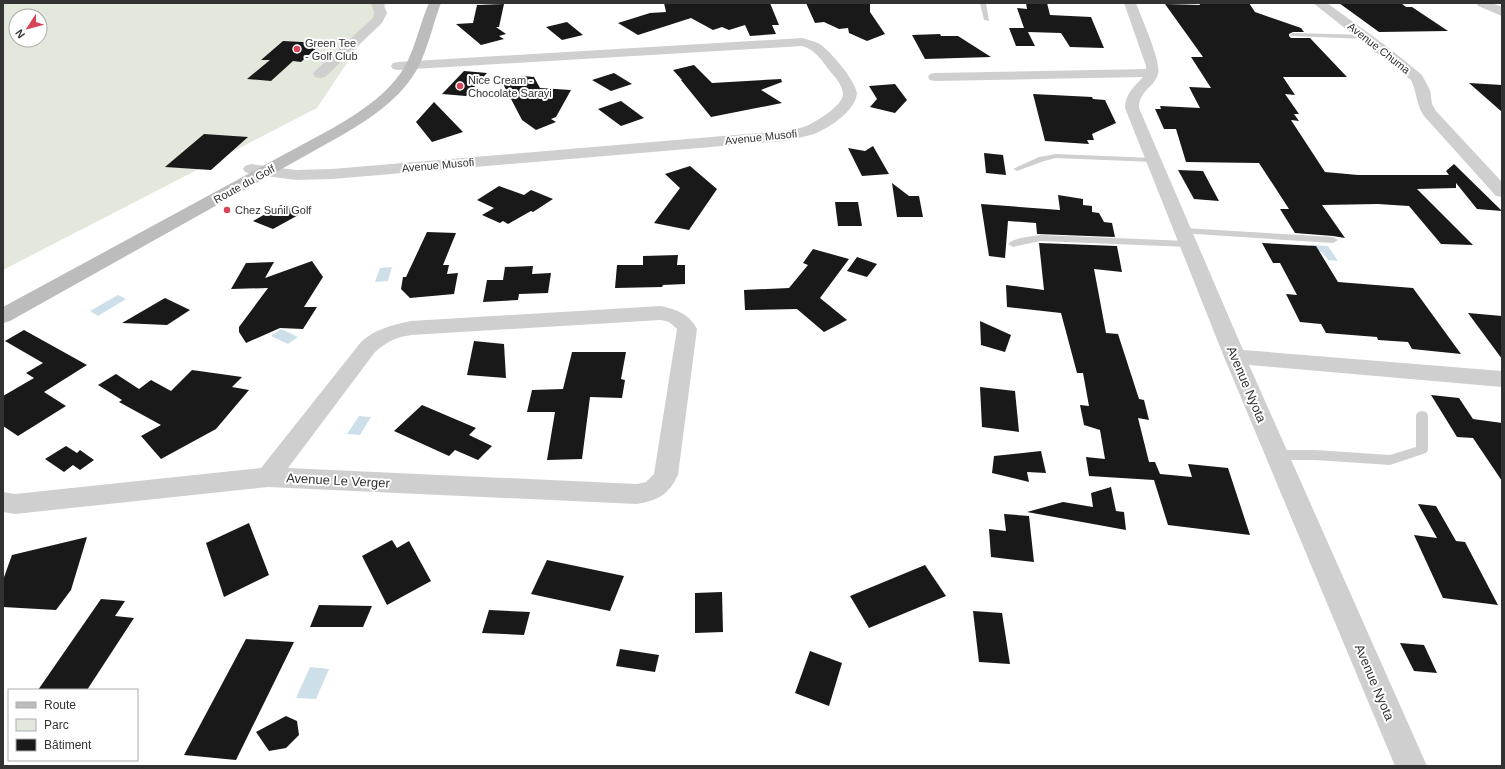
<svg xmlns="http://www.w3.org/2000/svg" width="1505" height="769" font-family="Arial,sans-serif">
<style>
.green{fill:#e3e8dc;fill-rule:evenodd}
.water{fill:#cde0e9}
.building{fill:#191919}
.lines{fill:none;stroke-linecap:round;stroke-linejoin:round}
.lane{fill:#cfcfcf;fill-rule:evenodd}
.street{fill:#cfcfcf;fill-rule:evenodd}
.secondary{fill:#bcbcbc;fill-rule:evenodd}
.poi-dot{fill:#d84558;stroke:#fff;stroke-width:1.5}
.labels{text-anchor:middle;stroke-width:4;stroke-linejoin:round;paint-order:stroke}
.far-poi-label{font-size:11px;fill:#323232;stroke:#fff;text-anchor:start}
.far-street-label{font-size:11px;fill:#323232;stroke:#fff}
.street-label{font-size:13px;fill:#323232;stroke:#fff}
</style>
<rect width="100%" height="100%" fill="#fff"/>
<!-- green -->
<path class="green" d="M3,3H387L317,108L3,270ZM16,16H40V40H16Z"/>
<!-- water -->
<g class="water">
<polygon points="1310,245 1328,246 1338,261 1328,260 1322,252 1314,251"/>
<polygon points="392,267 388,281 375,282 380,268"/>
<polygon points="118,295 126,299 98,316 90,311"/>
<polygon points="281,329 298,337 288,344 271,336"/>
<polygon points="359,416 371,417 360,435 347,434"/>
<polygon points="310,667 329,669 316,699 296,698"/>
</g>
<!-- building -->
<g class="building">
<polygon points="664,3 770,3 779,25 772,25 776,34 750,36 745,25 729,30 722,27 713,30 691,18 638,35 618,23 650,13 666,12"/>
<polygon points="806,3 870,3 870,12 885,34 867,41 849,33 848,28 839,29 824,22 815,23"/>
<polygon points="1026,3 1047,3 1050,15 1091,17 1104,48 1070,47 1061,33 1028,32 1035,46 1016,46 1009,28 1024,28 1017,8 1027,9"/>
<polygon points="1199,3 1249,3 1255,12 1301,28 1304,32 1293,32 1289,34 1289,36 1291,38 1310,38 1347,77 1283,77 1295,95 1285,94 1299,114 1294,114 1299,121 1291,120 1325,172 1358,175 1449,175 1446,171 1454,164 1502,211 1477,209 1456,183 1456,188 1417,189 1473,245 1441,244 1409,206 1378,204 1322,205 1345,238 1333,236 1295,233 1280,209 1289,209 1259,163 1186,162 1176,129 1164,129 1155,109 1161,109 1160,106 1200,108 1189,87 1211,88 1191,57 1203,57 1165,4 1200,5"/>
<polygon points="1339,3 1401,3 1406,7 1412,7 1448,31 1379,32"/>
<polygon points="504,4 499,27 496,27 506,34 499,36 504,39 481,45 456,24 473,23 477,5"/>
<polygon points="567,22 583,35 562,40 546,27"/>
<polygon points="940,34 941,36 958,36 991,57 925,59 912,35"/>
<polygon points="283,41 322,43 301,62 293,61 271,81 247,79 270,60 261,60"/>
<polygon points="694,65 712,83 781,79 782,82 761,90 782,103 711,117 681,80 682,80 673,70"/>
<polygon points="464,71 487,73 466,96 442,94"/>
<polygon points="614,73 632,84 611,91 592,80"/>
<polygon points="523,76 534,77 540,88 571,90 556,117 551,119 556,122 536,130 522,120 501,80"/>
<polygon points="1469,83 1502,85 1502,112"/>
<polygon points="895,84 907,100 895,113 870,107 877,99 869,86"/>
<polygon points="1033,94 1092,97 1093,99 1105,100 1116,123 1092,134 1094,140 1087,140 1089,144 1045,141"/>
<polygon points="621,101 644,118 621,126 598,109"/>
<polygon points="434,102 463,132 432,142 416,122"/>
<polygon points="204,134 248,137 211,170 165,167"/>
<polygon points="873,146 889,174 862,176 848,148 865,151"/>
<polygon points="984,153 1003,155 1006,175 986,173"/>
<polygon points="690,166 717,189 689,230 654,223 680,188 665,174"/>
<polygon points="1178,170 1203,171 1219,201 1194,199"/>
<polygon points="892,183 909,196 919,196 923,217 897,217"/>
<polygon points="499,186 524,195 531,190 553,199 533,212 531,211 508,224 503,221 500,223 482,215 494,208 477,200"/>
<polygon points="1058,195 1083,199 1083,205 1092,206 1092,212 1099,213 1104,222 1112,223 1115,237 1037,234 1036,223 1008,221 1005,258 989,256 981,204 1060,210"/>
<polygon points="835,202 858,202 862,226 838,226"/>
<polygon points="281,205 302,213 273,229 253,221"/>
<polygon points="427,232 456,233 443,265 449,265 447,274 458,273 454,294 410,298 401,289 403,277 406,277"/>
<polygon points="1039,243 1117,246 1122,272 1094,269 1106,333 1118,334 1139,399 1144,400 1149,420 1138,418 1149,462 1155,462 1160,474 1192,477 1188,464 1228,468 1250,535 1168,525 1154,480 1089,476 1086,457 1105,459 1100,430 1084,425 1080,405 1089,406 1083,373 1077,373 1061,313 1007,307 1006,285 1044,290"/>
<polygon points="1262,243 1316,246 1338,282 1413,288 1461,354 1412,349 1408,342 1378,340 1377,337 1326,333 1321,324 1300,322 1286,294 1297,295 1280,263 1273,263"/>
<polygon points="813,249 849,259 820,298 847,320 824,332 797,309 745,310 744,290 789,288 808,265 803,263"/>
<polygon points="678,255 677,265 685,265 685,284 663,285 662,287 615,288 617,265 643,265 643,256"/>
<polygon points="857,257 877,264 867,277 847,271"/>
<polygon points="312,261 323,277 304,307 317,307 303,329 280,328 246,343 239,332 239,327 268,288 231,289 246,263 274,262 265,278"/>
<polygon points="533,266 532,274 551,273 548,293 519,294 518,300 483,302 487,280 503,280 505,267"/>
<polygon points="165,298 190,310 167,325 122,323"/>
<polygon points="1468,313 1502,316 1502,359"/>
<polygon points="980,321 1011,335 1005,352 981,345"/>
<polygon points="24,330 87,365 44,392 66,406 18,436 3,426 3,396 34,378 26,373 43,363 5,341"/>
<polygon points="474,341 504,344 506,378 467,375"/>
<polygon points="572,352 626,352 621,379 625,380 622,398 590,397 582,459 547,460 555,412 527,412 532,390 563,389"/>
<polygon points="192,370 242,377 232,387 249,390 216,429 161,459 141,436 161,425 119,402 122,400 98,385 116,374 139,389 151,380 171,391"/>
<polygon points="980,387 1015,391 1019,432 982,427"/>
<polygon points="1431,395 1459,398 1473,419 1502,423 1502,481 1473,438 1457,437"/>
<polygon points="422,405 476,428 469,435 492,446 478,460 455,450 449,456 394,431"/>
<polygon points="66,446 77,453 80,450 94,460 80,470 73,465 64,472 45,459"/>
<polygon points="1041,451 1046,473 1027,472 1029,482 992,473 994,456"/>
<polygon points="1111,487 1116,511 1124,512 1126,530 1027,512 1063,502 1093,507 1091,493"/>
<polygon points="1418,504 1436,506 1456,541 1465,542 1498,605 1443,598 1414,535 1437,538"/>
<polygon points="1004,514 1029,516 1034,562 991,557 989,529 1006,531"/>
<polygon points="249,523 269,575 224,597 206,543"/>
<polygon points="87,537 71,590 56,610 3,607 3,580 12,555"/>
<polygon points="392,540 397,548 409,541 431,581 387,605 362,556"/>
<polygon points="547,560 624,576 610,611 531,594"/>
<polygon points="925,565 946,596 869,628 850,596"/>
<polygon points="722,592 723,632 695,633 695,593"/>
<polygon points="101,599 125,601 115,616 134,618 87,690 38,690"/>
<polygon points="319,605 372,606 363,627 310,627"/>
<polygon points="489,610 530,612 524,635 482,633"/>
<polygon points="973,611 1002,613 1010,664 979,662"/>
<polygon points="246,639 294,642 236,760 184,755"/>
<polygon points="1400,643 1424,645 1437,673 1414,671"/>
<polygon points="620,649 659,655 655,672 616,666"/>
<polygon points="810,651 842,663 829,706 795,693"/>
<polygon points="286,716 297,721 299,735 286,748 269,751 256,732"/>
</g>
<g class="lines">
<!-- lane -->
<g class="lane">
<polygon points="980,3 986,3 989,21 984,20"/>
<polygon points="1293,33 1366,35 1369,37 1366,39 1291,36 1290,35"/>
<polygon points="1056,154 1153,158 1157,160 1153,162 1056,158 1044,161 1017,171 1013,169 1039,157"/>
<polygon points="1183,228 1333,237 1338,240 1333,243 1180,233 1179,231"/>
<path d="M1040,235L1188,241L1193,244L1188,247L1040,241L1013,247L1008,244C1015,237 1030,237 1040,235Z"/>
<polygon points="1422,411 1426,412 1428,415 1428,450 1426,453 1390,465 1315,460 1277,460 1273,458 1271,455 1273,452 1277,450 1315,450 1390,455 1416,447 1416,415 1418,412"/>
</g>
<!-- street -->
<g class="street">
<polygon points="371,3 383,3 387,13 382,23 325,77 320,78 315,77 313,74 315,71 373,18 374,12"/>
<path d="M1124,3H1136C1141,17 1162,63 1158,74C1154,88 1139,90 1139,108L1243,350L1502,371V387L1249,365L1427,766H1395L1224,357L1125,108C1125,94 1134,87 1143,77L935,81L930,80L928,77L930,74L935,73L1146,69V66Z"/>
<path d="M1313,3H1327L1389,48L1422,75L1430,90L1432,104L1436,111L1502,182V197L1496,196L1424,116C1416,105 1417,92 1411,80Z"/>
<polygon points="1476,3 1492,3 1502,7 1502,16 1478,6"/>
<path d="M802,38C808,40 814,41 820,44C831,52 856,81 857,94C854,112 829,128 814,134C804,137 793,139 783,141L332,179L296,180L251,174L245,172L243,169L245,166L251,164L296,170L332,169L783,131C790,130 797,129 804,127C814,123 843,106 843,94C843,85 834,76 829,70C822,60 814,49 802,46L398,70L393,69L391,66L393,63L398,62Z"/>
<path d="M661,306C678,310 689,314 697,329L678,475C668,495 659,500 637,504L268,487L15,514L3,512V492L15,494L261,468L361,342C375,329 392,325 411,321ZM661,320L669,322L677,329L654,474L646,482L637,484L288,468L375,352C386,342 397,337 411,335Z"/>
</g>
<!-- secondary -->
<path class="secondary" d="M429,3H441C434,21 430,40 422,59C408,93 375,116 344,134L10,321L3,323V307L333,128C362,111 395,90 409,58C417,40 421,21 429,3Z"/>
</g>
<!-- markers -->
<g class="poi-dot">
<circle cx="297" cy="49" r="4"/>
<circle cx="460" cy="86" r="4"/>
<circle cx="227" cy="210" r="4"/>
</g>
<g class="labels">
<!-- far-poi labels -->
<g class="far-poi-label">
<text x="305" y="47">Green Tee<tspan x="305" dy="13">- Golf Club</tspan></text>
<text x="468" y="84">Nice Cream -<tspan x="468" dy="13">Chocolate Sarayi</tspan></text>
<text x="235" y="214">Chez Sunil Golf</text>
</g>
<!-- far-street labels -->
<g class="far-street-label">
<text transform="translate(1379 48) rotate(38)" y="4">Avenue Chuma</text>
<text transform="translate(761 137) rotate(-6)" y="4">Avenue Musofi</text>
<text transform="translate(438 165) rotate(-5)" y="4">Avenue Musofi</text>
<text transform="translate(244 184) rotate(-29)" y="4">Route du Golf</text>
</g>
<!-- street labels -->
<g class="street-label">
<text transform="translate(1247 384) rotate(67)" y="5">Avenue Nyota</text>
<text transform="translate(338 480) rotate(3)" y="5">Avenue Le Verger</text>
<text transform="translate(1375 682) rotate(67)" y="5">Avenue Nyota</text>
</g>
</g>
<!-- border -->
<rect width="1505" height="769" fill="none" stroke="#323232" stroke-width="8"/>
<!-- legend -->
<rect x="8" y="689" width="130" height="72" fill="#ffffff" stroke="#adadad"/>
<rect x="16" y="702" width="20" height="6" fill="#bcbcbc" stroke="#adadad"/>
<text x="44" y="709" font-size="12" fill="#323232">Route</text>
<rect x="16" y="719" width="20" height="12" fill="#e3e8dc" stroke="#adadad"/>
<text x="44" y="729" font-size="12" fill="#323232">Parc</text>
<rect x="16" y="739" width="20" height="12" fill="#191919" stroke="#adadad"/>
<text x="44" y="749" font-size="12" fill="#323232">Bâtiment</text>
<!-- north arrow -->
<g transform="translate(28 28) rotate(234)"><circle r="19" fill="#ffffff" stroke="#adadad"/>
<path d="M0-3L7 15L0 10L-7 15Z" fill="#d84558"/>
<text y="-6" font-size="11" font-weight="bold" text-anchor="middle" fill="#323232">N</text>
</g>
</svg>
